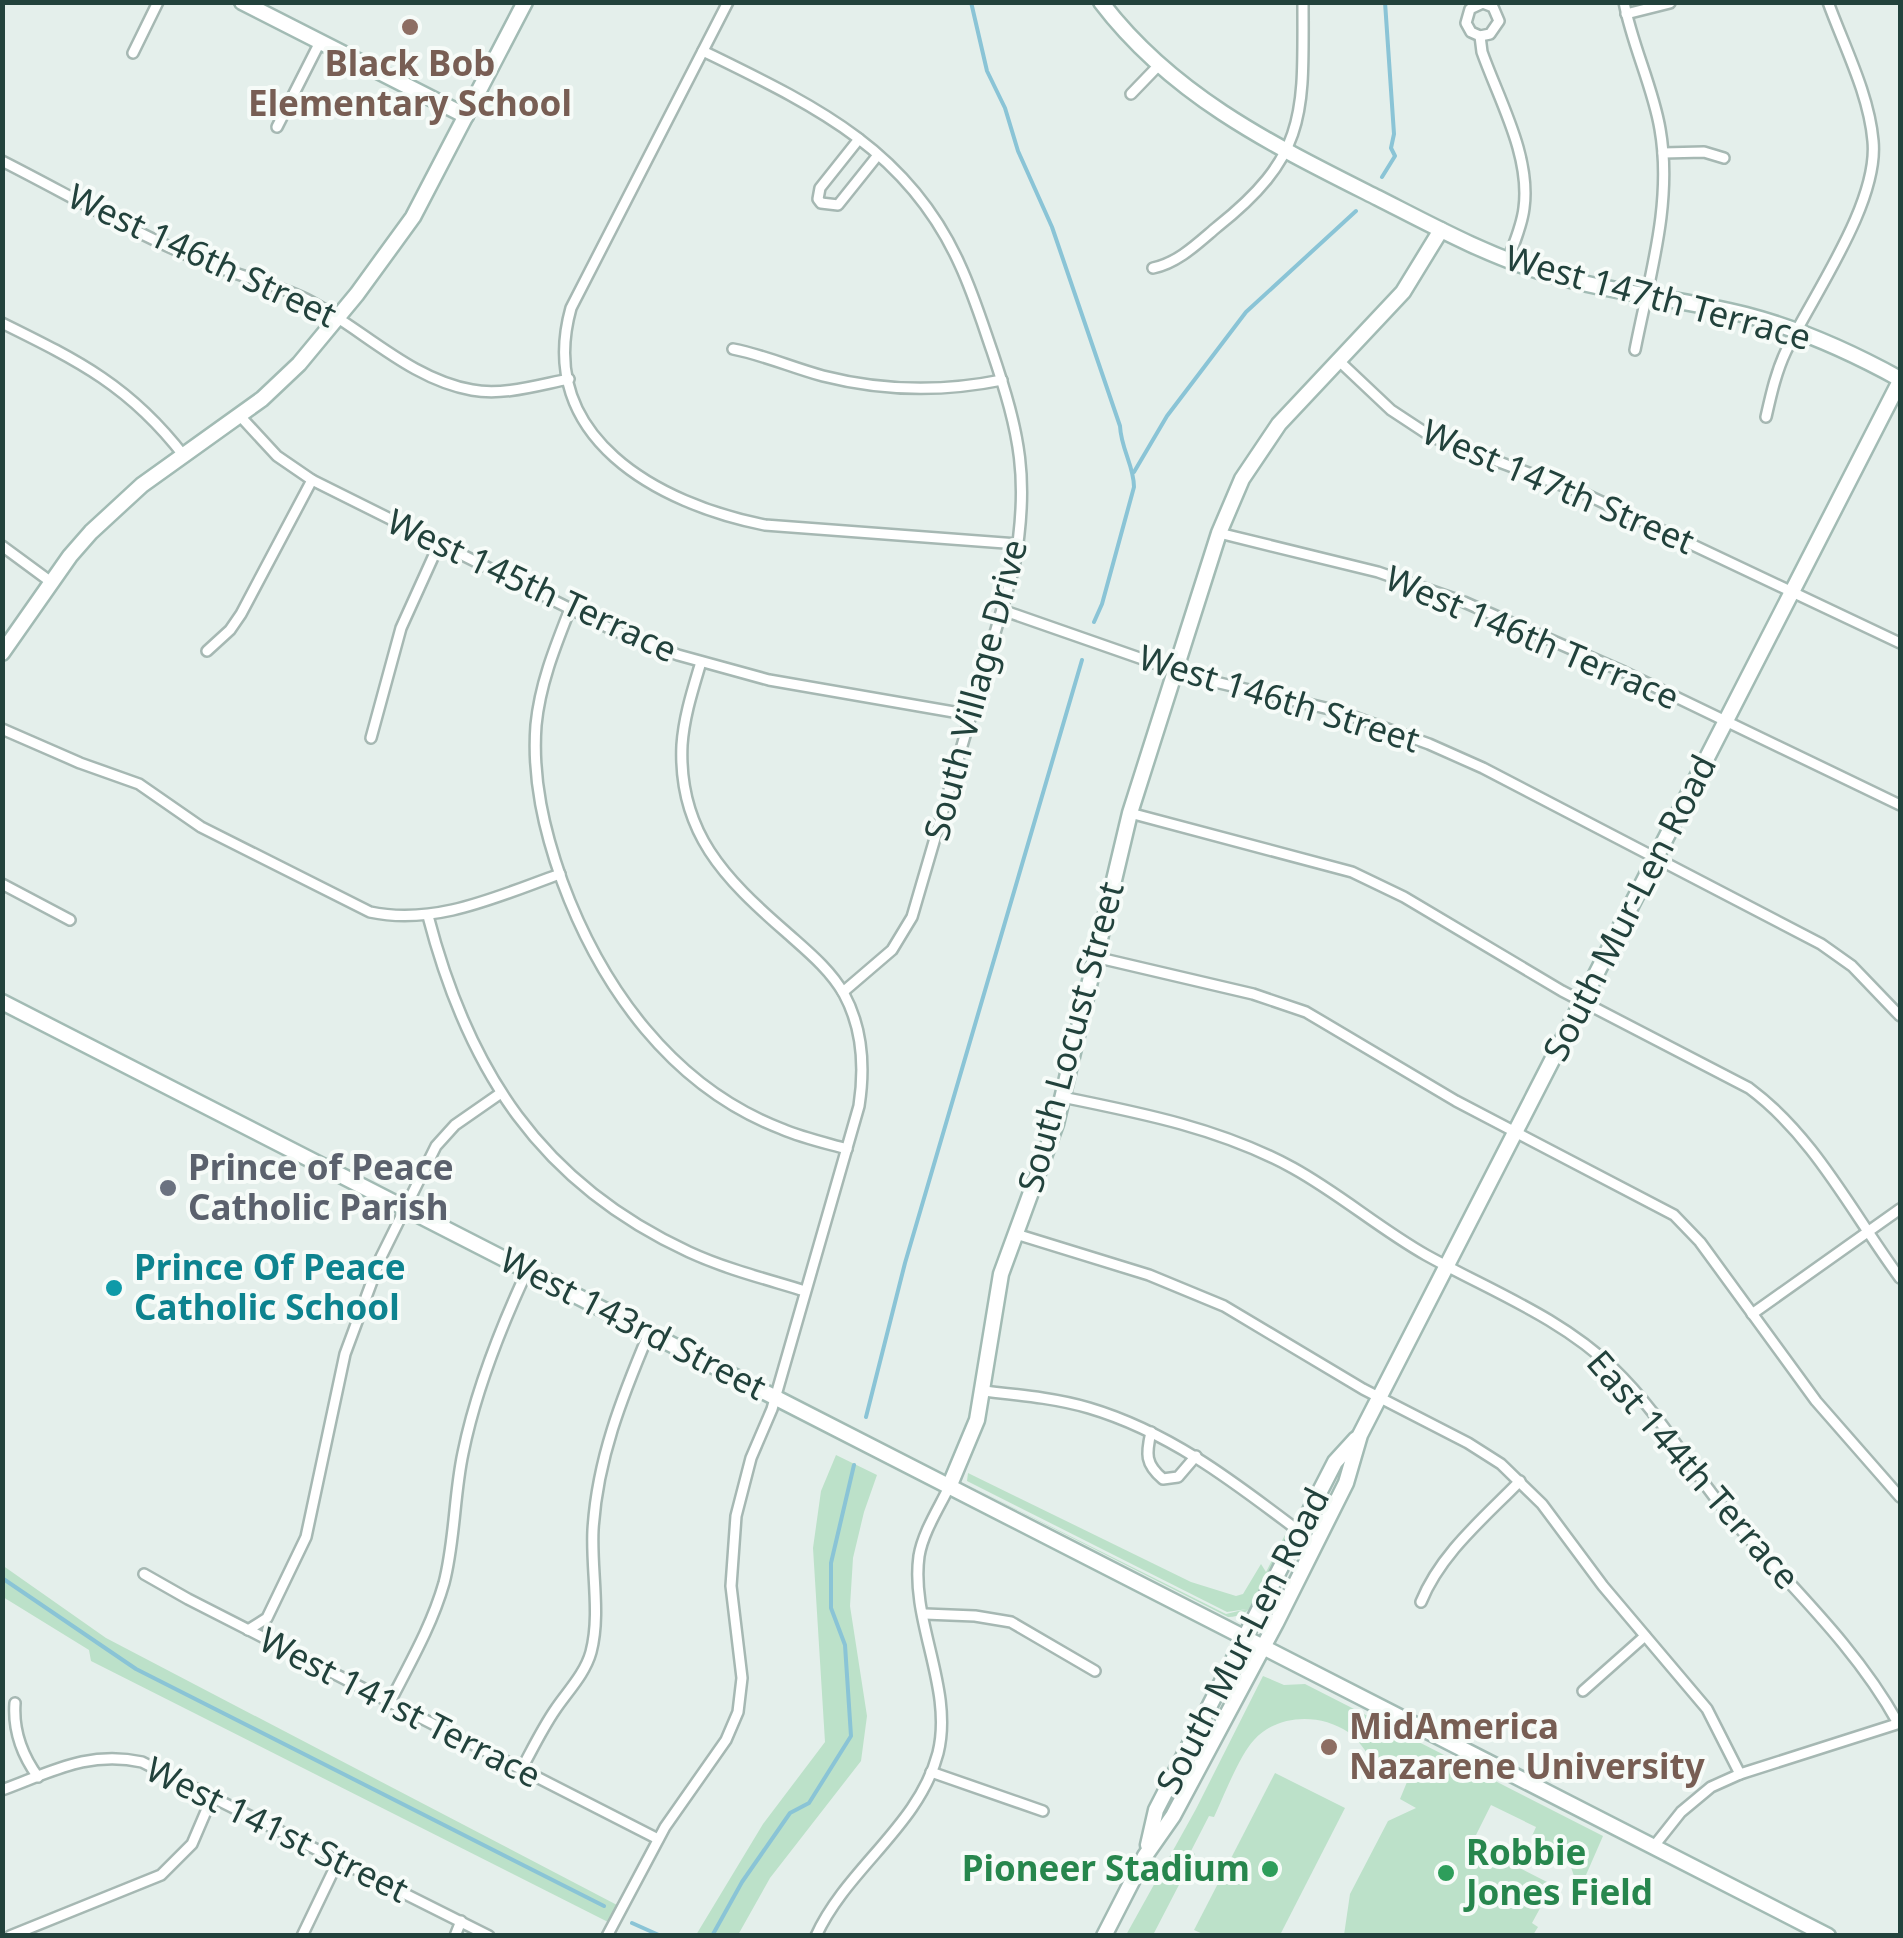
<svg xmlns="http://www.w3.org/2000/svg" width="1903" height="1938" font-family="'Noto Sans',sans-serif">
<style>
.green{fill:#bce1c9}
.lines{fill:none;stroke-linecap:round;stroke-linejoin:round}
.stream{stroke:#8ac4d6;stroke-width:4}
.street-casing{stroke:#a6b8b3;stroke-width:14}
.secondary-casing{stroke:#a2bbb4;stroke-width:19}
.street{stroke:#fff;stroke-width:9}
.secondary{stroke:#fff;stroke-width:14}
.education-dot{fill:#8d6e63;stroke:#f6fbf8;stroke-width:4}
.worship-dot{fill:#6b7280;stroke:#f6fbf8;stroke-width:4}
.culture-dot{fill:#0f9aa8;stroke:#f6fbf8;stroke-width:4}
.leisure-dot{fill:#2e9e5b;stroke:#f6fbf8;stroke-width:4}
.labels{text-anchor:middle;stroke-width:8;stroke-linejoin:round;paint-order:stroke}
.education-label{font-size:35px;font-weight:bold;fill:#785e54;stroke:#f6fbf8}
.street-label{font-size:35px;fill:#22423c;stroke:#f6fbf8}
.worship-label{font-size:35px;font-weight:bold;fill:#5b616d;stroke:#f6fbf8;text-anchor:start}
.culture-label{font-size:35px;font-weight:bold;fill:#0d838f;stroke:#f6fbf8;text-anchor:start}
.leisure-label{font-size:35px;font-weight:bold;fill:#27864d;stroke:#f6fbf8;text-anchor:start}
</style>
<rect width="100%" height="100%" fill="#e4efeb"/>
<!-- green -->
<g class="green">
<polygon points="836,1455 877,1475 864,1512 853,1558 850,1606 867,1716 861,1761 770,1878 738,1935 696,1935 763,1824 825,1742 813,1548 821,1491"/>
<path d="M968,1473L1191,1582L1236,1596L1243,1594L1261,1564L1266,1572L1286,1533L1287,1542C1274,1567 1261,1618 1228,1617L968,1485L1226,1614L1247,1609L1227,1612L967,1481Z"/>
<polygon points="2,1565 106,1638 617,1905 608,1922 91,1661 89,1650 3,1597"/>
<path d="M1263,1676L1284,1685L1305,1684L1603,1836L1579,1891L1570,1864L1549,1853L1552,1847L1532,1836L1536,1827L1491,1805L1475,1837L1516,1858L1514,1865L1547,1882L1550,1890L1532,1923L1538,1927L1533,1935H1344L1350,1894L1388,1821L1416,1808L1400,1799L1407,1782C1399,1778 1386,1774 1379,1768C1368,1757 1362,1742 1348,1732C1320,1713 1277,1714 1254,1740C1240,1754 1223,1798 1214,1817L1209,1816L1191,1851L1195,1854L1153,1935H1126L1196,1809Z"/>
<polygon points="1275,1773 1345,1808 1280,1935 1205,1935 1194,1930"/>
</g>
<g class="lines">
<!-- stream -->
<g class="stream">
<path d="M971,2L987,71L1005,108L1018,151L1052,227L1120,426C1121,449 1134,466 1134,487L1102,604L1094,622"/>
<polyline points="1382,177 1395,156 1391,148 1394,134 1385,2"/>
<polyline points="1134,472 1167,416 1246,312 1356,211"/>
<polyline points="866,1417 905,1263 1082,660"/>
<polyline points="2,1578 136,1669 604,1906"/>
<polyline points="632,1923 661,1936"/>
<polyline points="712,1936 742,1882 790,1813 809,1803 851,1736 845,1645 831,1608 831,1563 854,1465"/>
</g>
<defs>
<g id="street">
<path d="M728,2L571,308C535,437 658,504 765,525L1019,544"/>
<path d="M1624,2C1632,45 1653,87 1660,129C1673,203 1649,278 1635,350"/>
<polyline points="1626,14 1670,3"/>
<path d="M1480,36L1490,34L1499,21L1493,7L1483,3L1470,9L1466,23L1471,32L1480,36L1482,52C1499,100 1531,156 1524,208C1522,226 1514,243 1508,260"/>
<path d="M703,51C811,104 908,148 960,265C973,293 982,322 992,351C1020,434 1030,480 1014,568L912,917L892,950L843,992"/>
<polyline points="133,53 158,2"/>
<polyline points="1131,94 1159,65"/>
<polyline points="277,127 320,42"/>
<polyline points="859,139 820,188 818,199 821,203 838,205 878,155"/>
<polyline points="1663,153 1704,152 1724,158"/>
<path d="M2,161C67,194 132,232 199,260C234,275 271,282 306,299C361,327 409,379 472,390C503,396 538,385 569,379"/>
<path d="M1153,268C1178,263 1198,243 1217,227C1309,154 1303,111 1303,2"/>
<path d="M2,323C79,361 130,386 184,456"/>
<path d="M733,349C764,355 793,368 823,376C882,391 943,392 1002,380"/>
<polyline points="1338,360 1391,410 1432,437 1585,494 1900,643"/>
<polyline points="240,416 277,456 312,480 613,630 678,655 769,680 971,715"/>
<path d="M1766,417C1771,395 1776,372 1786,351C1813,295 1879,203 1873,141C1869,94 1844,46 1828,2"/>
<polyline points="1219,533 1378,572 1464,602 1624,672 1900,805"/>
<polyline points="2,546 51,582"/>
<path d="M570,609C555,647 540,684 536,725C532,779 544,830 562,881C601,987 672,1087 782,1129C803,1138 826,1143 847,1149"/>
<polyline points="1002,610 1194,677 1338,711 1429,744 1483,768 1821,944 1852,966 1900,1016"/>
<polyline points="207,651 230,630 241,614 312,480"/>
<path d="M2,729L80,763L139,784L201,827L370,912C436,926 498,896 560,874"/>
<polyline points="371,738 401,628 439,544"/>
<path d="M1130,813L1352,872L1404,897L1562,991L1749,1088C1815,1137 1852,1213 1900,1278"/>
<polyline points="2,884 70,920"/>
<path d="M428,916C468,1070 540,1183 689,1252C726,1269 766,1279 805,1291"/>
<polyline points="1095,957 1253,994 1306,1012 1456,1101 1674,1215 1700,1242 1816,1401 1900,1497"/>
<path d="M1062,1097C1142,1113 1222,1129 1293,1168C1340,1194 1380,1229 1426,1255C1491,1291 1560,1317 1614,1369C1661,1414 1693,1474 1736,1524C1792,1588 1856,1647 1898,1723"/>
<polyline points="1016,1234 1149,1275 1224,1306 1363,1389 1468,1443 1501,1464 1542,1504 1603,1586 1707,1709 1740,1774"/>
<polyline points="1752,1314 1900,1209"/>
<path d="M983,1391C1019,1395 1055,1398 1089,1408C1170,1432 1234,1482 1300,1532"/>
<path d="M1151,1432C1146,1454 1145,1464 1163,1479L1178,1477L1196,1456"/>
<polyline points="144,1574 188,1599 658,1839"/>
<path d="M1421,1602C1441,1553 1484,1518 1520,1481"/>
<polyline points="925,1614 975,1616 1011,1622 1095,1671"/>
<polyline points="248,1630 267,1618 306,1537 345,1354 381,1257 436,1146 455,1125 501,1093"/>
<polyline points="1583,1691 1645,1636"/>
<path d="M390,1702C410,1663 432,1625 444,1583C455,1541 454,1495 463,1453C476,1389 500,1329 527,1271"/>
<path d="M15,1703C13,1730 22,1755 38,1777"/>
<path d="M521,1770C532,1750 542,1729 555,1710C567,1692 585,1674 591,1652C601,1614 591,1570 593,1530C597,1460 622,1397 649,1333"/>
<polyline points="931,1772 1043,1811"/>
<path d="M2,1790C51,1772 89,1750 142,1762L489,1936"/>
<polyline points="1654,1846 1681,1812 1711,1787 1740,1774 1900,1723"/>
<polyline points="10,1936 161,1875 192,1844 213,1795"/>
<polyline points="302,1936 339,1859"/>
<polyline points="455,1936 461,1921"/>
<path d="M607,1936L665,1827L726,1740L738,1712L742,1678L731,1586L736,1516L751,1458L772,1409L859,1106C865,1067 863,1029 844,994C830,969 806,950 786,932C725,879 678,832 682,745C684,716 693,689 701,662"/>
<path d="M816,1936C847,1868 919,1826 938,1753C954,1688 910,1621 919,1556C923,1532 939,1508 949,1487"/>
</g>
<g id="secondary">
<polyline points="242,2 466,116"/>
<path d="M1101,2C1173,97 1275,146 1378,198C1433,226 1486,255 1545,273C1610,293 1680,298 1746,315C1800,329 1851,352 1900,379"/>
<polyline points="2,653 70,556 91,532 142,485 262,399 299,364 357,294 413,217 525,2"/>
<polyline points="2,1002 1828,1936"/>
<polyline points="949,1487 977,1420 1001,1274 1056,1124 1130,813 1219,533 1242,479 1279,424 1403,292 1441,230"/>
<polyline points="1148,1845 1156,1810 1335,1462 1356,1439"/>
<polyline points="1104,1936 1145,1856 1173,1816 1276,1623 1346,1483 1360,1435 1900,381"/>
</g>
</defs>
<!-- street casing -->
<use href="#street" class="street-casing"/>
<!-- secondary casing -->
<use href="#secondary" class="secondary-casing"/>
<!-- street -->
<use href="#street" class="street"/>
<!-- secondary -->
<use href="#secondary" class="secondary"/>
</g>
<!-- markers -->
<g class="education-dot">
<circle cx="410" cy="27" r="10"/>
<circle cx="1329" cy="1747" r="10"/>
</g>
<circle class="worship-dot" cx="168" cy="1188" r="10"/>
<circle class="culture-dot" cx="114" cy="1288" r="10"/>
<g class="leisure-dot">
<circle cx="1270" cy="1869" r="10"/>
<circle cx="1446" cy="1873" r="10"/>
</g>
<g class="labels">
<!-- education labels -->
<g class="education-label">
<text x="410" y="76">Black Bob<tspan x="410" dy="40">Elementary School</tspan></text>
<text x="1349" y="1739" text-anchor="start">MidAmerica<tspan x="1349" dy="40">Nazarene University</tspan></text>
</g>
<!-- street labels -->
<g class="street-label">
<text transform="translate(202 256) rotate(25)" y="12">West 146th Street</text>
<text transform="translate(1658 298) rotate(15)" y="12">West 147th Terrace</text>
<text transform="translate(1558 487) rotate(23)" y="12">West 147th Street</text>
<text transform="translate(532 586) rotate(25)" y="12">West 145th Terrace</text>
<text transform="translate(1532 638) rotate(23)" y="12">West 146th Terrace</text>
<text transform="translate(976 690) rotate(-75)" y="12">South Village Drive</text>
<text transform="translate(1279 699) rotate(17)" y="12">West 146th Street</text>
<text transform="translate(1630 908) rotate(-63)" y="12">South Mur-Len Road</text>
<text transform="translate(1071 1037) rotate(-75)" y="12">South Locust Street</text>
<text transform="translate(633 1324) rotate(27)" y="12">West 143rd Street</text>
<text transform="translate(1693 1470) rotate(49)" y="12">East 144th Terrace</text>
<text transform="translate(1243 1641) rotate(-63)" y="12">South Mur-Len Road</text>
<text transform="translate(400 1708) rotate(27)" y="12">West 141st Terrace</text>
<text transform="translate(277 1830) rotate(26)" y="12">West 141st Street</text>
</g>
<!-- worship labels -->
<g class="worship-label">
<text x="188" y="1180">Prince of Peace<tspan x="188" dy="40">Catholic Parish</tspan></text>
</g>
<!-- culture labels -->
<g class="culture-label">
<text x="134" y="1280">Prince Of Peace<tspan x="134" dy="40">Catholic School</tspan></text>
</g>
<!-- leisure labels -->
<g class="leisure-label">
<text x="1466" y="1865">Robbie<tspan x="1466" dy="40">Jones Field</tspan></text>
<text x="1250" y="1881" text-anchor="end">Pioneer Stadium</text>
</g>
</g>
<!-- border -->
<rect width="1903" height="1938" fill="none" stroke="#22423c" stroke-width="10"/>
</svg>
